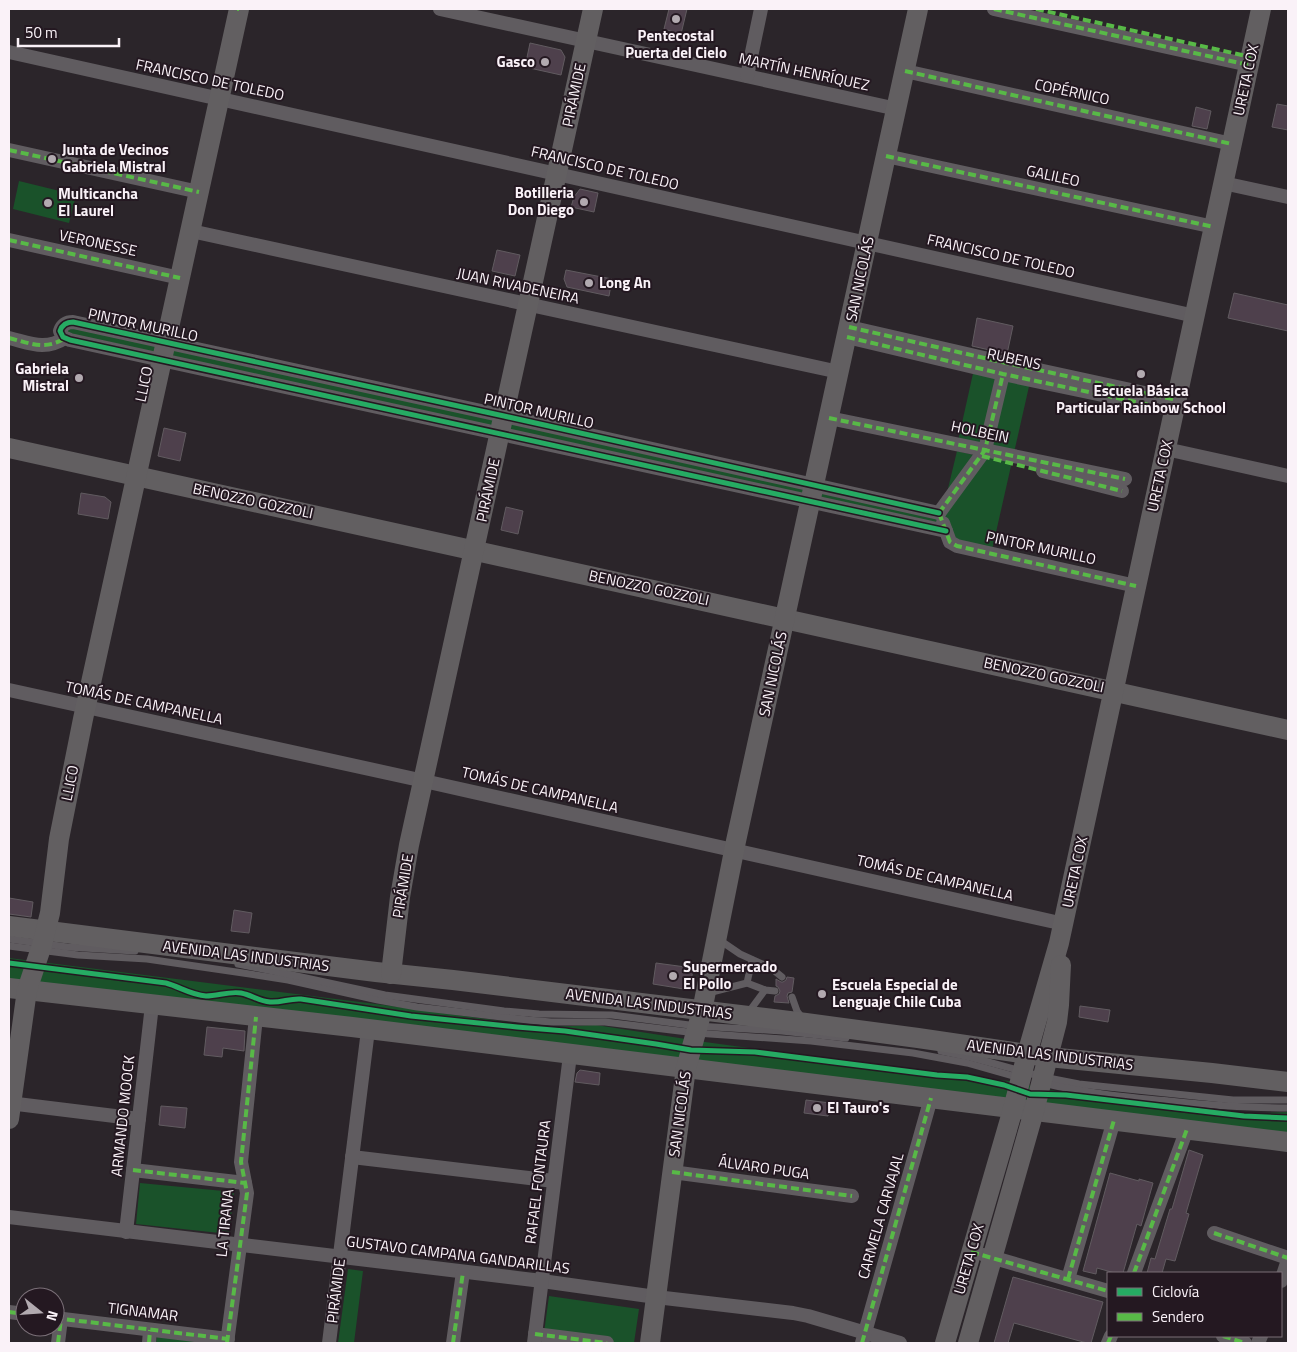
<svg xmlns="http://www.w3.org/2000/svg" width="1297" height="1352" font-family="'Titillium Web',sans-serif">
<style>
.green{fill:#1a522a}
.building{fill:#4e404c;stroke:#615b60}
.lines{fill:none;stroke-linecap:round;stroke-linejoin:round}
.lane{stroke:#605c60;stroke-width:7}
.street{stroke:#605c60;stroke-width:14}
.secondary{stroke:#625f61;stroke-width:20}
.quiet{stroke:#58b947;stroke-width:4;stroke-dasharray:8 4;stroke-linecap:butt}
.cycleway-casing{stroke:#241821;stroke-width:8}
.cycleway{stroke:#26ab63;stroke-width:5}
.poi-dot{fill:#b2aab0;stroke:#241821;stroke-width:2}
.labels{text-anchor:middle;stroke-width:4;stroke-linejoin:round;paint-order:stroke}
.poi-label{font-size:15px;font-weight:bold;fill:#faf2f8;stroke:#241821;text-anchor:start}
.street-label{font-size:15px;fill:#faf2f8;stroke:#241821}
</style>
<rect width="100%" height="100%" fill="#2b252a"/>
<!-- green -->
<g class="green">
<polygon points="19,181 76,195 69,223 13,209"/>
<polygon points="67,327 937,516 938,522 935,524 66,333"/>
<polygon points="974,369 996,374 981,446 958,441"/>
<polygon points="1004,377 1030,382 992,550 955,541 942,512 988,455"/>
<polygon points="957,451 978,456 946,497"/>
<polygon points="9,958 384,1005 522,1024 547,1027 596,1025 705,1042 911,1070 1009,1081 1090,1098 1185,1106 1244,1114 1288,1112 1288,1137 9,981"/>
<polygon points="140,1183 234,1192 229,1234 136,1224"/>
<polygon points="348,1269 363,1271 354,1343 338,1343"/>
<polygon points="549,1296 639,1309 634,1343 571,1343 543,1340"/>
<polygon points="157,1336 216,1343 156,1343"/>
</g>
<!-- building -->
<g class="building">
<polygon points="669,9 687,9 681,34 664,29"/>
<polygon points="530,43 561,50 565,57 561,75 525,67"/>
<polygon points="1277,104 1288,106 1288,130 1272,127"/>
<polygon points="1196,107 1211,111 1207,129 1192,126"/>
<polygon points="580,189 598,193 594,212 571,207 574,197"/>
<polygon points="497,250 520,255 515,276 492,271"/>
<polygon points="566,270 612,279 609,296 567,287 564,279"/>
<polygon points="1234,293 1288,305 1288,331 1228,318"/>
<polygon points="977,318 1013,326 1007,354 972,346"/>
<polygon points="164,428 186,433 180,461 158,456"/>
<polygon points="81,493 105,497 111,502 108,519 78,514"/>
<polygon points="506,507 523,511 518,534 501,530"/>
<polygon points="9,898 33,902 31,917 9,914"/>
<polygon points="234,910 252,913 249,933 231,931"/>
<polygon points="656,963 693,968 690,990 653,984"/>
<polygon points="787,977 794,978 792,992 788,993 787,996 789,1003 774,1002 775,996 779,994 780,991 778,987 776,986 776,979 781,982 783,982 786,980"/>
<polygon points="1080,1006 1110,1010 1108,1022 1079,1017"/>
<polygon points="207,1027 245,1031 244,1051 223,1048 222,1057 204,1055"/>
<polygon points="580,1070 600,1073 599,1085 575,1082 577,1073"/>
<polygon points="806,1100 830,1103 828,1116 804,1113"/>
<polygon points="161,1106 187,1108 185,1128 159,1125"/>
<polygon points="1189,1150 1203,1155 1186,1213 1189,1214 1175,1261 1166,1259 1162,1273 1147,1273 1151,1258 1155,1259 1170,1209 1172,1209"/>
<polygon points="1110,1173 1139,1181 1139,1179 1153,1183 1141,1226 1137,1224 1123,1273 1115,1273 1097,1268 1096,1274 1083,1271"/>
<polygon points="1013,1277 1103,1302 1091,1343 1087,1343 1014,1323 1008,1343 994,1343"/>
</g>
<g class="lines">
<!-- lane -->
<g class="lane">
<polyline points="9,939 67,947 135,951"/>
<polyline points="718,939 740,954 771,968 782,977"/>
<polyline points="9,946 78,955 147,959 243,973 288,980 378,1000 417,1007 528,1020 551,1022 605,1022 696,1033 811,1041 913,1053 967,1063 1020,1078"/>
<polyline points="238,964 278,972 385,995 504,1011 539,1014 612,1015 697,1026 782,1031 846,1038"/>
<polyline points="747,983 752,960"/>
<polyline points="708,993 747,983 765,990 775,991"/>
<polyline points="792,997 797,1011 803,1019"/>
<polyline points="748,1013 765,990"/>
<polyline points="941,1051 970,1057 1043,1077 1079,1084 1233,1100 1288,1100"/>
<path d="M1043,1083C1084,1093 1127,1097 1169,1101C1209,1105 1248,1108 1288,1108"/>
</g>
<!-- street -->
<g class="street">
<polyline points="440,9 897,109"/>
<polyline points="994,9 1249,65"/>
<polyline points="9,52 1195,316"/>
<polyline points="905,71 1232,144"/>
<polyline points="747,76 761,9"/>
<polyline points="9,150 199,192"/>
<polyline points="886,156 1214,227"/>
<polyline points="1223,183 1288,197"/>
<polyline points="191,231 839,372"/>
<polyline points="9,240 180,278"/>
<polyline points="849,327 1006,363 1177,400"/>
<polyline points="847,337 1003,374 1174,410"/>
<path d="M9,338C30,343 45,351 65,338"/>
<polyline points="829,418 1125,479"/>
<polyline points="1166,449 1288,476"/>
<polyline points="1043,471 1122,491"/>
<path d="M939,513L504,416L73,322C66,322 62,325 60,331L63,337L70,340L946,531"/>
<polyline points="939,513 985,450 1003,374"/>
<polyline points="943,523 950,542 957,546 1136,586"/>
<polyline points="9,690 424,781 1064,924"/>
<polyline points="9,1103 139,1119"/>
<polyline points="352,1157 554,1181"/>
<polyline points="133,1170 245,1183"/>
<polyline points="672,1172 852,1196"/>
<polyline points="9,1217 542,1281 656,1297 793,1313 808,1316 900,1343"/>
<polyline points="126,1232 152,1005"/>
<polyline points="1214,1233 1288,1258"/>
<polyline points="984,1255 1108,1291"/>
<polyline points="1134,1273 1187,1129"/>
<polyline points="1068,1279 1114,1120"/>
<polyline points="1281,1281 1288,1260"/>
<polyline points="9,1312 25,1314"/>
<polyline points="55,1318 228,1339"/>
<polyline points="535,1334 607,1343"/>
<polyline points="1223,1336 1245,1343"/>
<polyline points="58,1343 61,1319"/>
<polyline points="149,1343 150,1330"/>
<polyline points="227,1343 247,1193 241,1162 256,1017"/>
<polyline points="329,1343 368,1030"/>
<polyline points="453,1343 463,1272"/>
<polyline points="534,1343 570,1055"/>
<polyline points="862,1343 931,1098"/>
<polyline points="1108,1343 1111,1336"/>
<polyline points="1258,1343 1261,1336"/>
</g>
<!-- secondary -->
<g class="secondary">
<polyline points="9,448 1288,730"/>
<polyline points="9,926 376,972 453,980 806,1023 918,1038 1048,1057 1212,1073 1288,1082"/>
<polyline points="391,974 400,897 409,845 593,9"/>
<polyline points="9,988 352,1027 1288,1142"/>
<polyline points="9,1119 27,990 42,945 50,913 59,839 83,719 239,9"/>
<polyline points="650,1343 686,1068 702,1011 736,841 918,9"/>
<polyline points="945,1343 1013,1109 1027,1054 1059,943 1261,9"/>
<polyline points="968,1343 1034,1111 1057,1022 1059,1005 1061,965"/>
</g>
<!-- quiet -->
<g class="quiet">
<polyline points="237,9 239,9"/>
<polyline points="994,9 1249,65"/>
<polyline points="1036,9 1251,57"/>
<polyline points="905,71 1232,144"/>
<polyline points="9,150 199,192"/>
<polyline points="886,156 1214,227"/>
<polyline points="9,240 180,278"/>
<polyline points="849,327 1006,363 1177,400"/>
<polyline points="847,337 1003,374 1174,410"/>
<path d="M9,338C30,343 45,351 65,338"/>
<polyline points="829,418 1125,479"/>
<polyline points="982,456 1122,491"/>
<polyline points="939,513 950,542 957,546 1136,586"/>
<polyline points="939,513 985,450 1003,374"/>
<polyline points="133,1170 245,1183"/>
<polyline points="672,1172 852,1196"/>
<polyline points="1214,1233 1288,1258"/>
<polyline points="971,1252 1108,1291"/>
<polyline points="1134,1273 1187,1129"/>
<polyline points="1068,1279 1114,1120"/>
<polyline points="9,1312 25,1314"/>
<polyline points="55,1318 228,1339"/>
<polyline points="535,1334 607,1343"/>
<polyline points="1223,1336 1245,1343"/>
<polyline points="58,1343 61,1319"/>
<polyline points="149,1343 150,1330"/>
<polyline points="227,1343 247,1193 241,1162 256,1017"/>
<polyline points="453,1343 463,1272"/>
<polyline points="862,1343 931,1098"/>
<polyline points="1108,1343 1111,1336"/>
</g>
<defs>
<g id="cycleway">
<path d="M939,513L504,416L73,322C66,322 62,325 60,331L63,337L70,340L946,531"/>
<path d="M9,963L166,983C180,987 191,995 206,996C218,996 229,991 241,993C252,995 258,1001 270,1002C281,1003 290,998 301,999L411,1016L517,1027L565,1031L656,1044L691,1050L755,1052L937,1075L967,1077L1004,1085L1030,1094L1066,1095L1244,1116L1288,1118"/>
</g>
</defs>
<!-- cycleway casing -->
<use href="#cycleway" class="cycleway-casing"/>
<!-- cycleway -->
<use href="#cycleway" class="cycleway"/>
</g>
<!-- markers -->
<g class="poi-dot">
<circle cx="676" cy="19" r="5"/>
<circle cx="545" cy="62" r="5"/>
<circle cx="52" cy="159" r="5"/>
<circle cx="584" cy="202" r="5"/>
<circle cx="48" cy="203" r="5"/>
<circle cx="589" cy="283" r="5"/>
<circle cx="1141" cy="374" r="5"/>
<circle cx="79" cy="378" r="5"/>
<circle cx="673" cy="976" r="5"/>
<circle cx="822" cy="994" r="5"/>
<circle cx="817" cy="1108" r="5"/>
</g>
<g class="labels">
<!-- poi labels -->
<g class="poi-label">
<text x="676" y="41" text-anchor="middle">Pentecostal<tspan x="676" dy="17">Puerta del Cielo</tspan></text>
<text x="535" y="67" text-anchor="end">Gasco</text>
<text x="62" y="155">Junta de Vecinos<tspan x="62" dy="17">Gabriela Mistral</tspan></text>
<text x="574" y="198" text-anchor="end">Botilleria<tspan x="574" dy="17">Don Diego</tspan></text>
<text x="58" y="199">Multicancha<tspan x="58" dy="17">El Laurel</tspan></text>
<text x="599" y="288">Long An</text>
<text x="69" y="374" text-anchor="end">Gabriela<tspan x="69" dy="17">Mistral</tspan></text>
<text x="1141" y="396" text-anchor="middle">Escuela Básica<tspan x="1141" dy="17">Particular Rainbow School</tspan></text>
<text x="683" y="972">Supermercado<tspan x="683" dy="17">El Pollo</tspan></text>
<text x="832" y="990">Escuela Especial de<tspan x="832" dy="17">Lenguaje Chile Cuba</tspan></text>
<text x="827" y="1113">El Tauro's</text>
</g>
<!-- street labels -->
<g class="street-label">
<text transform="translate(804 72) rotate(12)" y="5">MARTÍN HENRÍQUEZ</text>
<text transform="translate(210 80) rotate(12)" y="5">FRANCISCO DE TOLEDO</text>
<text transform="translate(1246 80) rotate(-78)" y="5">URETA COX</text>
<text transform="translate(1072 92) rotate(12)" y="5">COPÉRNICO</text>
<text transform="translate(574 95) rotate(-78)" y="5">PIRÁMIDE</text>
<text transform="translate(605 168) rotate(13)" y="5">FRANCISCO DE TOLEDO</text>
<text transform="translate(1053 176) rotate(12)" y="5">GALILEO</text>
<text transform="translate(98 243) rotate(12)" y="5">VERONESSE</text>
<text transform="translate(1001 256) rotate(13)" y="5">FRANCISCO DE TOLEDO</text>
<text transform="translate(860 279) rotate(-78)" y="5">SAN NICOLÁS</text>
<text transform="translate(518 286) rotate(12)" y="5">JUAN RIVADENEIRA</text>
<text transform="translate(143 325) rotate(12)" y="5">PINTOR MURILLO</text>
<text transform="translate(1014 359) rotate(12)" y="5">RUBENS</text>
<text transform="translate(144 384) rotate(-78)" y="5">LLICO</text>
<text transform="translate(539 411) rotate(13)" y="5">PINTOR MURILLO</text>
<text transform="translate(980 432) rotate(12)" y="5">HOLBEIN</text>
<text transform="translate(1160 476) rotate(-78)" y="5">URETA COX</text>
<text transform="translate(488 490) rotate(-78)" y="5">PIRÁMIDE</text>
<text transform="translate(253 501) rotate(12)" y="5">BENOZZO GOZZOLI</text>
<text transform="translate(1041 548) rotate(12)" y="5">PINTOR MURILLO</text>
<text transform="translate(649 588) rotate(12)" y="5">BENOZZO GOZZOLI</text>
<text transform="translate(773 674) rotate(-78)" y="5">SAN NICOLÁS</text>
<text transform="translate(1044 675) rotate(12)" y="5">BENOZZO GOZZOLI</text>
<text transform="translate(144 703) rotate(12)" y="5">TOMÁS DE CAMPANELLA</text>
<text transform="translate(70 783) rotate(-78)" y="5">LLICO</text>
<text transform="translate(540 790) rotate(13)" y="5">TOMÁS DE CAMPANELLA</text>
<text transform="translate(1075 872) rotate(-78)" y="5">URETA COX</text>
<text transform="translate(935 878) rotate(13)" y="5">TOMÁS DE CAMPANELLA</text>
<text transform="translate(403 886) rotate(-81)" y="5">PIRÁMIDE</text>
<text transform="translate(246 956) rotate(7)" y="5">AVENIDA LAS INDUSTRIAS</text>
<text transform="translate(649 1004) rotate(7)" y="5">AVENIDA LAS INDUSTRIAS</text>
<text transform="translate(1050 1055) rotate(7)" y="5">AVENIDA LAS INDUSTRIAS</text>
<text transform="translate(680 1114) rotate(-82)" y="5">SAN NICOLÁS</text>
<text transform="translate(123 1116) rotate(-84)" y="5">ARMANDO MOOCK</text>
<text transform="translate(764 1168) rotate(8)" y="5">ÁLVARO PUGA</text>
<text transform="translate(538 1182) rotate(-83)" y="5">RAFAEL FONTAURA</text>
<text transform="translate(881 1216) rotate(-74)" y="5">CARMELA CARVAJAL</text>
<text transform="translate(225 1223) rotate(-84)" y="5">LA TIRANA</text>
<text transform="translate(458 1255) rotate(7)" y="5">GUSTAVO CAMPANA GANDARILLAS</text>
<text transform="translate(969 1259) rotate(-74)" y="5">URETA COX</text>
<text transform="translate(336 1291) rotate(-83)" y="5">PIRÁMIDE</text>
<text transform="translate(143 1312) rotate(7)" y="5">TIGNAMAR</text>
</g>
</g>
<!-- border -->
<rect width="1297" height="1352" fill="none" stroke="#faf2f8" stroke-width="20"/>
<!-- legend -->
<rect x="1107" y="1272" width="175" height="65" fill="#241821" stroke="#7a6f77"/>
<rect x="1117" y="1288" width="25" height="8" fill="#26ab63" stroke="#7a6f77"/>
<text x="1152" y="1297" font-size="15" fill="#faf2f8">Ciclovía</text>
<rect x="1117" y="1313" width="25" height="8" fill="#58b947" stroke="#7a6f77"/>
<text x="1152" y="1322" font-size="15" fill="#faf2f8">Sendero</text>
<!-- north arrow -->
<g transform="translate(40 1312) rotate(107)"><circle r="24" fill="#241821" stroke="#7a6f77"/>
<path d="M0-4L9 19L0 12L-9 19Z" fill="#b2aab0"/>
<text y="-8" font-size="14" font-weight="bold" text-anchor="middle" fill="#faf2f8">N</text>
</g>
<!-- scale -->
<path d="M18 38v8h101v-8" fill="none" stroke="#faf2f8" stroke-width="2.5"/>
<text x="25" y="38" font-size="15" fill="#faf2f8" stroke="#241821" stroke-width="4" paint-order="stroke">50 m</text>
</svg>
